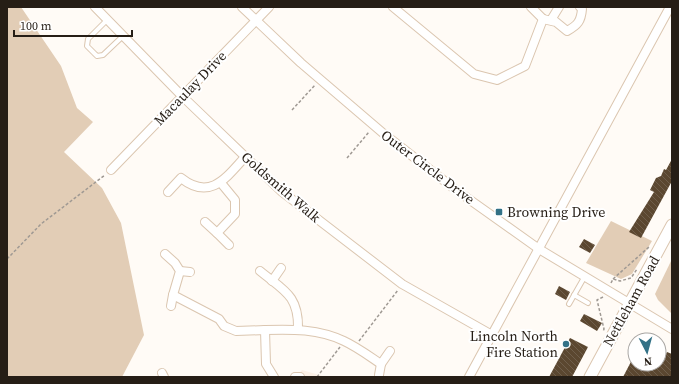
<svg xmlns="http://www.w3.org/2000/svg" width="679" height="384" font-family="'Source Serif 4',serif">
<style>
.built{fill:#fcf1e6}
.green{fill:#e2cdb6}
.building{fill:url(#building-back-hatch)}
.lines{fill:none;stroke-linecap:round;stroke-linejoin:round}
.service-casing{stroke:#dbc6b0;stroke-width:6}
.minor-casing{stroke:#dbc6b0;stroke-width:10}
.secondary-casing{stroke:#dbc6b0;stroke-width:13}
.path{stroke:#9f9993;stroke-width:1.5;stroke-dasharray:3 2;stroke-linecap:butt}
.service{stroke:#fff;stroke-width:4}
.minor{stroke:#fff;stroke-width:8}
.secondary{stroke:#fff;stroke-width:11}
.poi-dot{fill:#337186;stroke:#fff;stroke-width:1.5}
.labels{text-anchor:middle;stroke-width:4;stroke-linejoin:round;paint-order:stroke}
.street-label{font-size:14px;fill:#261e16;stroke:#fff}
.poi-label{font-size:14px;fill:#261e16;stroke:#fff;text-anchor:start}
</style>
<defs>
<pattern id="building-back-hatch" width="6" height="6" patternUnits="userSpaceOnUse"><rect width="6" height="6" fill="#5b4730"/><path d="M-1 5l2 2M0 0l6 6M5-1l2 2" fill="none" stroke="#6f5e4b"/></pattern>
</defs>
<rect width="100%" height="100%" fill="#fffbf6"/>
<!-- built -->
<polygon class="built" points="302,370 326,377 296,377"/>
<!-- green -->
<g class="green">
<polygon points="7,7 21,7 61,66 77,108 93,122 64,152 102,188 121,223 144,335 122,377 7,377"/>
<polygon points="611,221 652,241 632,274 621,279 586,263"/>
<polygon points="672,259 672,314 658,300 655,294"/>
</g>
<!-- building -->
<g class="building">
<polygon points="672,159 672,181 641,238 629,232 654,192 650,190 656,178 661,176 664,169 666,170"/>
<polygon points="584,239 595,245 590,253 579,247"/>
<polygon points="559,286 570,292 566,300 555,294"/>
<polygon points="584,314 602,323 597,331 580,321"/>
<polygon points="570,338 588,347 572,377 549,377"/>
<polygon points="667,352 672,354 672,377 623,377 635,354 635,364 661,364"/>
</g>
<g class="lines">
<defs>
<g id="service">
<polyline points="107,20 88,39 87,46 97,56 103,55 123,36"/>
<polyline points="574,295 588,303"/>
<polyline points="569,304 585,276"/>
</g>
<g id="minor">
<polyline points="95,7 182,96 281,191 402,284 492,335"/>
<polyline points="242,7 301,63 384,134 456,190 539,249 672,329"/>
<polyline points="393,7 474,74 497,80 525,66 543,19"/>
<polyline points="531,7 543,19"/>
<path d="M543,19L556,22L567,31C578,25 581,21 582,9L580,7"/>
<polyline points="551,20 559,7"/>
<polyline points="111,170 269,7"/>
<path d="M168,192L181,178C210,201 226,178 245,157"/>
<polyline points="205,222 217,233 235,214 235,200 221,183"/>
<polyline points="217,233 229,245"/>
<polyline points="165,254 175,263 180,271 173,295 219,319 224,326 236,331 265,330 266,364 274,377"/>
<polyline points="180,271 190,272"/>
<path d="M260,271C283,290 299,295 298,329"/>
<polyline points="272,281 281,268"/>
<polyline points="171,306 173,295"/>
<path d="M265,330C292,329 319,329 344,341C357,347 369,356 381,364L390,351"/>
<polyline points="162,373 164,377"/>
<polyline points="379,375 381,364"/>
<polyline points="295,377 300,377"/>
<polyline points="469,377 670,7"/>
</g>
<polyline id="secondary" points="590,377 672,225"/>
</defs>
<!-- service casing -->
<use href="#service" class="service-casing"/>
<!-- minor casing -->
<use href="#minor" class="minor-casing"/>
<!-- secondary casing -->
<use href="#secondary" class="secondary-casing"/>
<!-- path -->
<g class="path">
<polyline points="292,110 315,85"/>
<polyline points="347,158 369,132"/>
<polyline points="7,259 41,224 105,175"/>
<polyline points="613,279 649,247"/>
<polyline points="611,283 613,279 620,281 631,278 637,269"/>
<polyline points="603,297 597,300 604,329 603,332"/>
<polyline points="359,341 398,290"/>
<polyline points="317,377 340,347"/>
</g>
<!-- service -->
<use href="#service" class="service"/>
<!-- minor -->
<use href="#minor" class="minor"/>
<!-- secondary -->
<use href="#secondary" class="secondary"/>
</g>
<!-- markers -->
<g class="poi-dot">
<rect x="495" y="208" width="8" height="8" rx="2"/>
<circle cx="566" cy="344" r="4"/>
</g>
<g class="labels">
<!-- street labels -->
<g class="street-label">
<text transform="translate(190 88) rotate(-46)" y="5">Macaulay Drive</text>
<text transform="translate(428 167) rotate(37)" y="5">Outer Circle Drive</text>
<text transform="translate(281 187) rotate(41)" y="5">Goldsmith Walk</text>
<text transform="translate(631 301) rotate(-61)" y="5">Nettleham Road</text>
</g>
<!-- poi labels -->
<g class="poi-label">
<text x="507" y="217">Browning Drive</text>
<text x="558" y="341" text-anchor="end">Lincoln North<tspan x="558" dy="16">Fire Station</tspan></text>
</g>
</g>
<!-- border -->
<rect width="679" height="384" fill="none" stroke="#261e16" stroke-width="16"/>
<!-- north arrow -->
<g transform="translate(647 352) rotate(174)"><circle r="19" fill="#ffffff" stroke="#a8a5a2"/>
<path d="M0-3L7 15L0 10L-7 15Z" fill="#337186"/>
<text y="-6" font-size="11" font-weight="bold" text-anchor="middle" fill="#261e16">N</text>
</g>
<!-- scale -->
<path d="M14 30v6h118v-6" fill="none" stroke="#261e16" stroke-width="2"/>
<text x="20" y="30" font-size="12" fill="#261e16" stroke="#ffffff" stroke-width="3" paint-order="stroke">100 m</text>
</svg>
